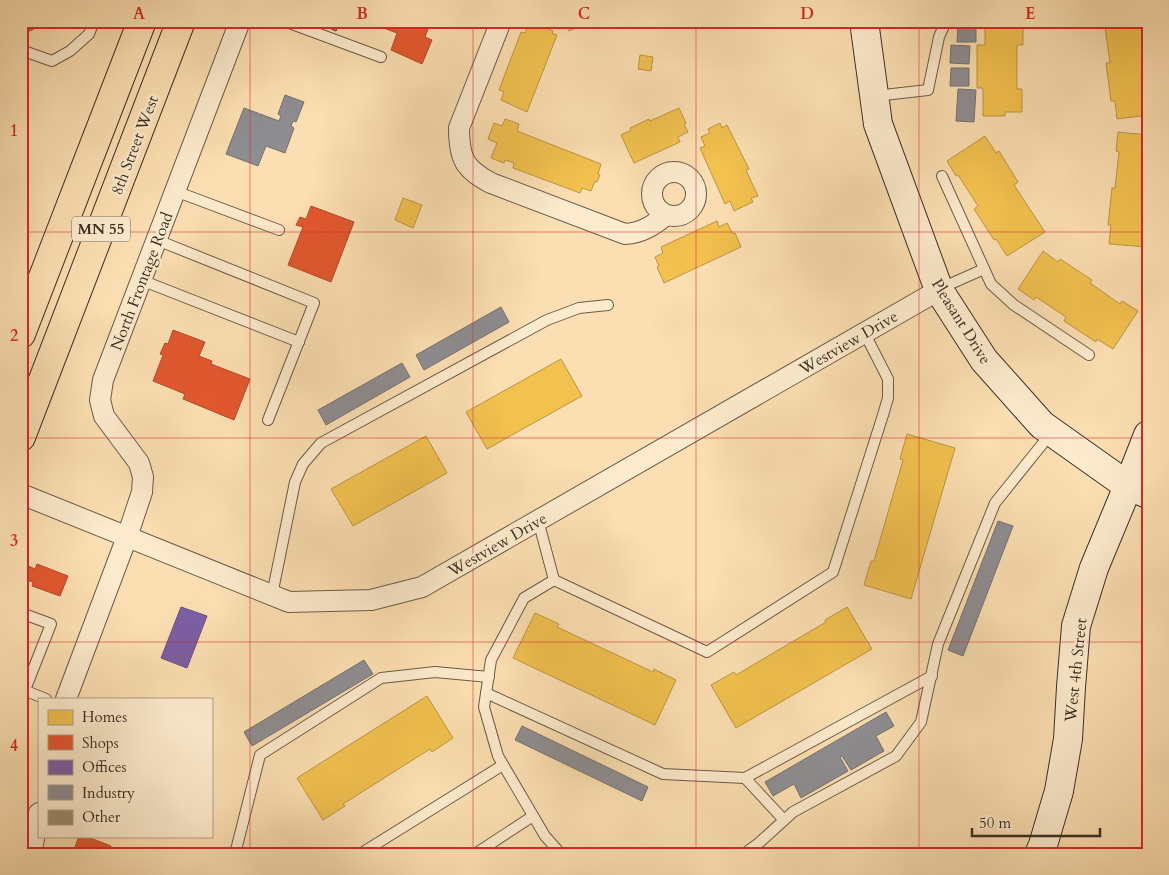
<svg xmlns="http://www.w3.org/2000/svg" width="1169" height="875" font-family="Cardo,serif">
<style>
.homes{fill:#f2c14e;stroke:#bb9542}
.shops{fill:#e4572e;stroke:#b14b2b}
.offices{fill:#7b5ea7;stroke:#685080}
.industry{fill:#8d8d92;stroke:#747171}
.building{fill:#9e8a6e;stroke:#3a2f25}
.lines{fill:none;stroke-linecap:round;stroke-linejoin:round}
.lane-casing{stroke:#6a5b48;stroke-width:12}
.street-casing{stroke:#6a5b48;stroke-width:22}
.secondary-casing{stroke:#3a2f25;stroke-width:30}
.highway-casing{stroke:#3a2f25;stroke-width:30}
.lane{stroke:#fceacc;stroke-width:10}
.street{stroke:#fceacc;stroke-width:20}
.secondary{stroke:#fceacc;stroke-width:28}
.highway{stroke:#fbdeb1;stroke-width:28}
.grid{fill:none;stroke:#d62828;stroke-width:1;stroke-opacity:0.55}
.labels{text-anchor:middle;stroke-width:5;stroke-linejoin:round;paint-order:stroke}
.shield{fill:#fceacc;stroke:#746757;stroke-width:1}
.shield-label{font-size:15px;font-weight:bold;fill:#3a2f25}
.street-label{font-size:16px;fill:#3a2f25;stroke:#fceacc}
.neatline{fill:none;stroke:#d62828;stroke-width:2}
.grid-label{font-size:16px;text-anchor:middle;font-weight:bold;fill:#d62828}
</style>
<rect width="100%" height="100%" fill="#fbdeb1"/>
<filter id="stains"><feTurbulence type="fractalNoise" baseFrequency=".004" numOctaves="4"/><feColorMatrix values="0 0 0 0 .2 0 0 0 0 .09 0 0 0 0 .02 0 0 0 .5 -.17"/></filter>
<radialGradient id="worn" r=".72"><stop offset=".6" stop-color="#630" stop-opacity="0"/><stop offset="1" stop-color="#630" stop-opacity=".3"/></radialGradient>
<!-- homes -->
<g class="homes">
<polygon points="530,21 546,21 544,27 553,31 552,33 557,35 527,112 501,100 504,92 499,90 521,32 525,33"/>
<polygon points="565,21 591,21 569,31"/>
<polygon points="985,21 1007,21 1007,23 1023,23 1023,45 1017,45 1017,89 1022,89 1022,112 1005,112 1005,116 983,116 983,88 977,88 977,45 985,45"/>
<polygon points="1101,21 1148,21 1148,115 1117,119 1115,101 1111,101 1106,63 1110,63 1105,27 1102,27"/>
<polygon points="640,55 653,57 651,71 638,69"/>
<polygon points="679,108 686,123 684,124 688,132 678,137 680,142 634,163 621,135 631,130 630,128 649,119 650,121"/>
<polygon points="505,119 519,124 517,131 601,164 598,174 600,175 597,182 595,181 591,191 582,188 580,193 513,168 514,163 505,160 504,163 491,158 497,143 488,139 494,123 502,126"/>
<polygon points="720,123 722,128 727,125 749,169 746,170 758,196 751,198 753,202 734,211 730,201 725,204 700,148 705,146 701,137 710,133 708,129"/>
<polygon points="1118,132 1148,135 1148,247 1109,244 1111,225 1108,225 1112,188 1115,188 1119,152 1116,151"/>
<polygon points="985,136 996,153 999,151 1018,182 1014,185 1045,232 1007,256 996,239 994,240 974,209 978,206 958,175 956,176 947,161"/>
<polygon points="403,198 422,205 413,228 395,220"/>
<polygon points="717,221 719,227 727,223 733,234 735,233 741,247 664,283 657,267 659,266 655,257 663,253 661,247"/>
<polygon points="1043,251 1058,262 1060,259 1092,280 1090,283 1120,304 1122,301 1138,311 1113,349 1097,339 1096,342 1064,321 1066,317 1036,297 1034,300 1018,289"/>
<polygon points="561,359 582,396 487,449 466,412"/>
<polygon points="907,434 955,448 911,599 864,585 871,561 874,561 903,460 900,459"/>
<polygon points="426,436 447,473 353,526 331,489"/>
<polygon points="847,607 872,649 736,728 711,685 734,672 736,675 826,622 825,620"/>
<polygon points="535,613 559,624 557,627 653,672 654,669 676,680 655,725 513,658"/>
<polygon points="427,696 453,738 432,752 430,749 343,804 345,806 323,820 297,778"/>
</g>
<!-- shops -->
<g class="shops">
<polygon points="21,21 52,21 25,33 21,25"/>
<polygon points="365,21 431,21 425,37 432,40 422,64 391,50 397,33"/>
<polygon points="311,206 354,222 331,282 288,265 303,227 296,225 300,217 306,219"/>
<polygon points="173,330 205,342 199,356 212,361 211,364 250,379 234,420 183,399 185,394 153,381 163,355 160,354 165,343 168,344"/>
<polygon points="24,564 35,569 37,564 68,576 60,596 32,586 33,582 26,580 27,576 21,574"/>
<polygon points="79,836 85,836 111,846 108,854 70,854 71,849 74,850"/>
</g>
<!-- offices -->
<polygon class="offices" points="181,607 207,616 187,668 161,658"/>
<!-- industry -->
<g class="industry">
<polygon points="958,21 976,21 976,42 957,42"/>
<polygon points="951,45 970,46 969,64 950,63"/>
<polygon points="951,68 969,68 969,86 950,86"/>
<polygon points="958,89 976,90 974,122 956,121"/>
<polygon points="285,95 304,102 296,122 293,121 291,126 294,128 285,153 266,146 258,166 226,154 244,108 279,121 281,116 278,114"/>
<polygon points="501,307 509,322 424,370 416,355"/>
<polygon points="402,363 410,377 326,425 318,410"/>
<polygon points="998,521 1013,526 963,656 948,650"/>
<polygon points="364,660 373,674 252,746 244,732"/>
<polygon points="886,712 894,726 876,736 884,751 851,770 842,756 840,757 848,771 801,798 794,784 773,796 765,782"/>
<polygon points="522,726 648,787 642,801 515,740"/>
</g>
<!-- building -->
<polygon class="building" points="324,21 339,21 336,31 323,25"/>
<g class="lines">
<defs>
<g id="lane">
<polyline points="284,21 381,57"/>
<polyline points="21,50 52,61 70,51 89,34 94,21"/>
<polyline points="875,96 928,90 939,37 946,21"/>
<polyline points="942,176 991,284 1014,305 1089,355"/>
<polyline points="175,191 279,230"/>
<polyline points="157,240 314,303 268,420"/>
<polyline points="141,280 299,342"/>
<polyline points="939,289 984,269"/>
<polyline points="538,520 554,580 524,598 491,660 484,707 498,756 545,836 561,854"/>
<polyline points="554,580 707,652 833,572 883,415 888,398 888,379 864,332"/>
<polyline points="272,595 295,482 303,464 321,443 547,320 579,308 608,305"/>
<polyline points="21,613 51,624 25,690"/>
<polyline points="21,689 46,699"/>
<polyline points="486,693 663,774 745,778"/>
<polyline points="784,820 745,778 932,676"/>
<polyline points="235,854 260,755 381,678 435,672 489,677"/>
<polyline points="360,854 503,765"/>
<polyline points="475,854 533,816"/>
<polyline points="744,854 760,842 793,812 896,756 921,722 938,644 995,503 1052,432"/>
</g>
<g id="street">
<path d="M501,21L459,128C459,158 464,169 491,183L625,234C642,233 654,225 666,215"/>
<circle cx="674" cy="194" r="22"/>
<polyline points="21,494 289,602 371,600 422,587 939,290"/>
<polyline points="66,699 127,537 142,492 143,477 139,463 104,416 100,400 103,380 240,21"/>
<polyline points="31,854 39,813"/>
</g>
<g id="secondary">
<polyline points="864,21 878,124 939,290 984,360 1042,425 1128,486 1148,494"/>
<polyline points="1039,854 1043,845 1059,791 1068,739 1071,687 1076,626 1094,568 1128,486 1148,435"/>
</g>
<g id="highway">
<polyline points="21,334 142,21"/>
<polyline points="21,437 181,21"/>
</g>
</defs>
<!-- lane casing -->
<use href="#lane" class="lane-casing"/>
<!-- street casing -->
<use href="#street" class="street-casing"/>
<!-- secondary casing -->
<use href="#secondary" class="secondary-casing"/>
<!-- highway casing -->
<use href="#highway" class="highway-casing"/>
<!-- lane -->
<use href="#lane" class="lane"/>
<!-- street -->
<use href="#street" class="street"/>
<!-- secondary -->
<use href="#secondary" class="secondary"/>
<!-- highway -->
<use href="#highway" class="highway"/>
</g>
<!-- grid -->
<path class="grid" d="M250,21V854M473,21V854M696,21V854M919,21V854M21,232H1148M21,438H1148M21,642H1148"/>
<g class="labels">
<!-- shield labels -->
<rect class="shield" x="72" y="216.5" width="58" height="25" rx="4"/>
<g class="shield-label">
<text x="101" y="234">MN 55</text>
</g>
<!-- street labels -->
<g class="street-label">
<text transform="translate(134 145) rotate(-69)" y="6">8th Street West</text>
<text transform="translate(141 281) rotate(-69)" y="6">North Frontage Road</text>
<text transform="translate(962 321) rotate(58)" y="6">Pleasant Drive</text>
<text transform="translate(848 342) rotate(-30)" y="6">Westview Drive</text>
<text transform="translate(497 544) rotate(-30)" y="6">Westview Drive</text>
<text transform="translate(1075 670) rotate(-84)" y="6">West 4th Street</text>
</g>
</g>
<!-- margin -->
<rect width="1169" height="875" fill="none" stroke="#fbdeb1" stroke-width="55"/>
<!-- legend -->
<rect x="38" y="698" width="175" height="140" fill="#fceacc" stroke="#ae9f89"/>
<rect x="48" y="710" width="25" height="15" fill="#f2c14e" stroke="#ae9f89"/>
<text x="82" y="722" font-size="15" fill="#3a2f25">Homes</text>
<rect x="48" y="735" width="25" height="15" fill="#e4572e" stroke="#ae9f89"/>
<text x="82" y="748" font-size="15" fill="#3a2f25">Shops</text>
<rect x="48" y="760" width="25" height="15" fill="#7b5ea7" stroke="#ae9f89"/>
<text x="82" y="772" font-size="15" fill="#3a2f25">Offices</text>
<rect x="48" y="785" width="25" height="15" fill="#8d8d92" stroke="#ae9f89"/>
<text x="82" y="798" font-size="15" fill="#3a2f25">Industry</text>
<rect x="48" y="810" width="25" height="15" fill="#9e8a6e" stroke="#ae9f89"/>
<text x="82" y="822" font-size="15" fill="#3a2f25">Other</text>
<!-- scale -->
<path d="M972 828v8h128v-8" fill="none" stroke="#3a2f25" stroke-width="2.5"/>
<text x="979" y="828" font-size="15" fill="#3a2f25" stroke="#fceacc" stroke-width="4" paint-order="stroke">50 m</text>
<rect x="28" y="28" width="1114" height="820" class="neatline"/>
<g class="grid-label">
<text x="139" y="19">A</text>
<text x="362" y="19">B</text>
<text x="584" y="19">C</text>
<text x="807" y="19">D</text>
<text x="1030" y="19">E</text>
<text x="14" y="136">1</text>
<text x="14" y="341">2</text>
<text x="14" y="546">3</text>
<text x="14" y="751">4</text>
</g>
<rect width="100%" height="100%" filter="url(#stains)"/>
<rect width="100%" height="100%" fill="url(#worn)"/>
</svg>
